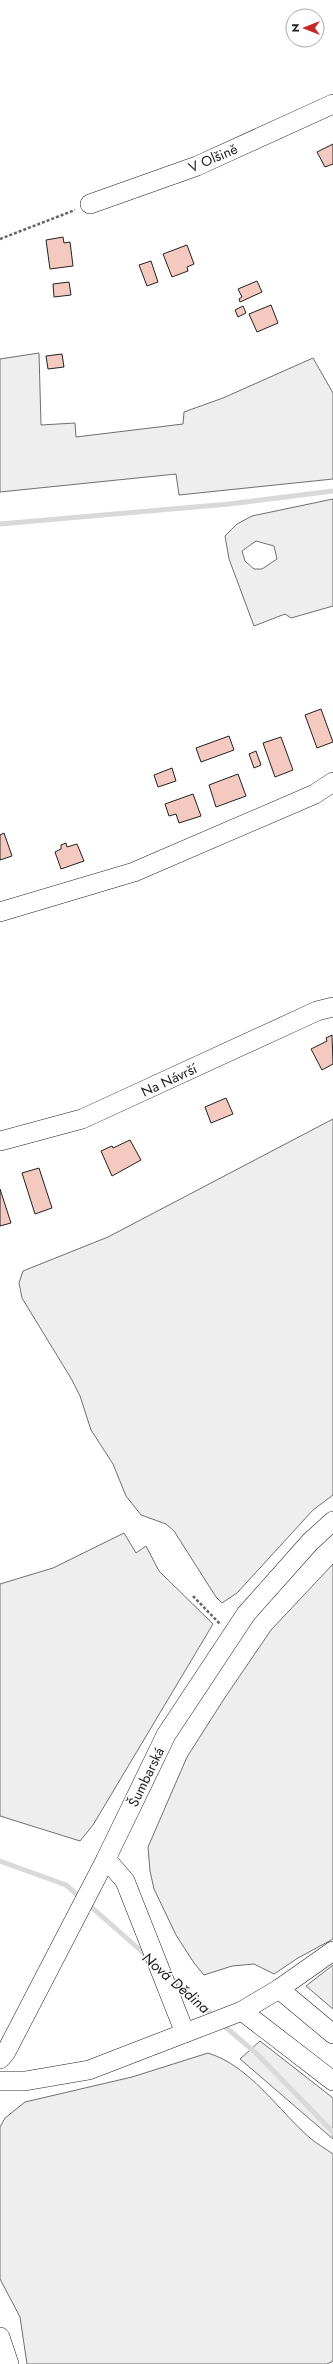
<svg xmlns="http://www.w3.org/2000/svg" width="333" height="2364" font-family="Jost,sans-serif">
<style>
.green{fill:#eee;stroke:#6f6f6f;fill-rule:evenodd}
.lines{fill:none;stroke-linecap:round;stroke-linejoin:round}
.stream{stroke:#d9d9d9;stroke-width:5}
.building{fill:#f3c9c0;stroke:#222}
.minor-casing{stroke:#222;stroke-width:20}
.path{stroke:#646464;stroke-width:2.5;stroke-dasharray:3 2;stroke-linecap:butt}
.minor{stroke:#fff;stroke-width:19}
.labels{text-anchor:middle;stroke-width:3;stroke-linejoin:round;paint-order:stroke}
.street-label{font-size:14px;fill:#222;stroke:#fff}
.water-label{font-size:15px;font-style:italic;fill:#222;stroke:#fff}
</style>
<rect width="100%" height="100%" fill="#fff"/>
<!-- green -->
<g class="green">
<polygon points="39,353 41,425 75,423 76,437 183,424 184,412 223,398 313,358 333,393 333,479 179,495 176,474 0,492 0,359"/>
<path d="M333,499V606L291,618L285,614L254,626L229,559L225,536L237,524L252,516ZM256,541L274,546L277,559L262,569H254L245,561L242,551Z"/>
<polygon points="333,1119 333,1495 313,1510 237,1593 222,1603 216,1597 174,1531 166,1524 141,1515 126,1496 113,1464 91,1430 80,1396 72,1380 22,1298 19,1283 23,1271 108,1237"/>
<polygon points="124,1533 136,1553 146,1546 159,1571 213,1624 93,1825 80,1841 0,1816 0,1584 53,1568"/>
<polygon points="333,1564 333,1939 298,1958 274,1974 254,1964 232,1966 204,1975 194,1963 176,1935 154,1889 150,1871 148,1847 187,1757 224,1699 271,1630"/>
<polygon points="333,1965 333,2009 306,1986"/>
<polygon points="260,2041 333,2098 333,2139 240,2059"/>
<path d="M208,2053C250,2066 278,2110 310,2138C317,2144 326,2149 333,2154V2361L327,2364H27L20,2317L0,2279V2127L5,2118L25,2102L132,2077Z"/>
</g>
<g class="lines">
<!-- stream -->
<g class="stream">
<polyline points="0,524 229,504 333,491"/>
<polyline points="0,1861 66,1885 82,1899"/>
<polyline points="88,1904 148,1957"/>
<polyline points="170,1977 215,2017"/>
<polyline points="222,2024 257,2054 333,2132"/>
</g>
</g>
<!-- building -->
<g class="building">
<polygon points="333,144 333,164 325,167 317,152"/>
<polygon points="63,237 64,243 70,242 73,266 50,269 46,240"/>
<polygon points="187,245 194,264 187,267 188,271 172,277 163,254"/>
<polygon points="151,261 158,282 147,286 139,265"/>
<polygon points="257,281 262,292 240,302 239,299 242,297 238,289"/>
<polygon points="69,282 71,295 54,297 53,284"/>
<polygon points="271,305 278,323 257,332 249,314"/>
<polygon points="243,306 246,313 238,317 235,310"/>
<polygon points="62,354 64,367 48,369 46,356"/>
<polygon points="321,709 333,742 317,748 305,715"/>
<polygon points="229,736 234,750 201,762 196,748"/>
<polygon points="281,737 293,770 275,777 263,743"/>
<polygon points="256,751 261,765 254,768 249,754"/>
<polygon points="172,768 176,781 158,787 154,775"/>
<polygon points="238,774 246,796 216,807 209,785"/>
<polygon points="193,794 201,816 179,823 176,814 169,816 165,804"/>
<polygon points="4,833 12,856 0,860 0,835"/>
<polygon points="66,843 67,847 77,844 84,861 61,869 55,852 61,849 61,845"/>
<polygon points="332,1035 333,1064 322,1070 311,1049 327,1041 326,1038"/>
<polygon points="226,1098 233,1114 211,1123 205,1107"/>
<polygon points="130,1140 141,1160 112,1176 101,1151 112,1146 113,1148"/>
<polygon points="39,1168 52,1208 35,1214 22,1173"/>
<polygon points="0,1189 11,1223 0,1226"/>
</g>
<g class="lines">
<defs>
<g id="minor">
<polyline points="90,204 197,166 333,104"/>
<polyline points="0,912 134,872 315,794 333,782"/>
<polyline points="0,1141 82,1119 317,1011 333,1007"/>
<polyline points="106,1859 125,1881 185,2033"/>
<polyline points="279,1989 333,2034"/>
<polyline points="242,2011 333,2081"/>
<polyline points="0,2059 6,2052 106,1859 166,1735 246,1614 310,1542 333,1521"/>
<polyline points="0,2081 25,2081 89,2070 185,2033 242,2011 279,1989 333,1951"/>
<polyline points="0,2337 9,2364"/>
</g>
</defs>
<!-- minor casing -->
<use href="#minor" class="minor-casing"/>
<!-- path -->
<g class="path">
<polyline points="0,239 75,210"/>
<polyline points="193,1596 220,1624"/>
</g>
<!-- minor -->
<use href="#minor" class="minor"/>
</g>
<g class="labels">
<!-- street labels -->
<g class="street-label">
<text transform="translate(213 158) rotate(-23)" y="5">V Olšině</text>
<text transform="translate(169 1080) rotate(-25)" y="5">Na Návrší</text>
<text transform="translate(146 1777) rotate(-64)" y="5">Šumbarská</text>
</g>
<!-- water labels -->
<g class="water-label">
<text transform="translate(176 1983) rotate(41)" y="5">Nová Dědina</text>
</g>
</g>
<!-- north arrow -->
<g transform="translate(305 28) rotate(270)"><circle r="19" fill="#ffffff" stroke="#a7a7a7"/>
<path d="M0-3L7 15L0 10L-7 15Z" fill="#c62828"/>
<text y="-6" font-size="11" font-weight="bold" text-anchor="middle" fill="#222222">N</text>
</g>
</svg>
